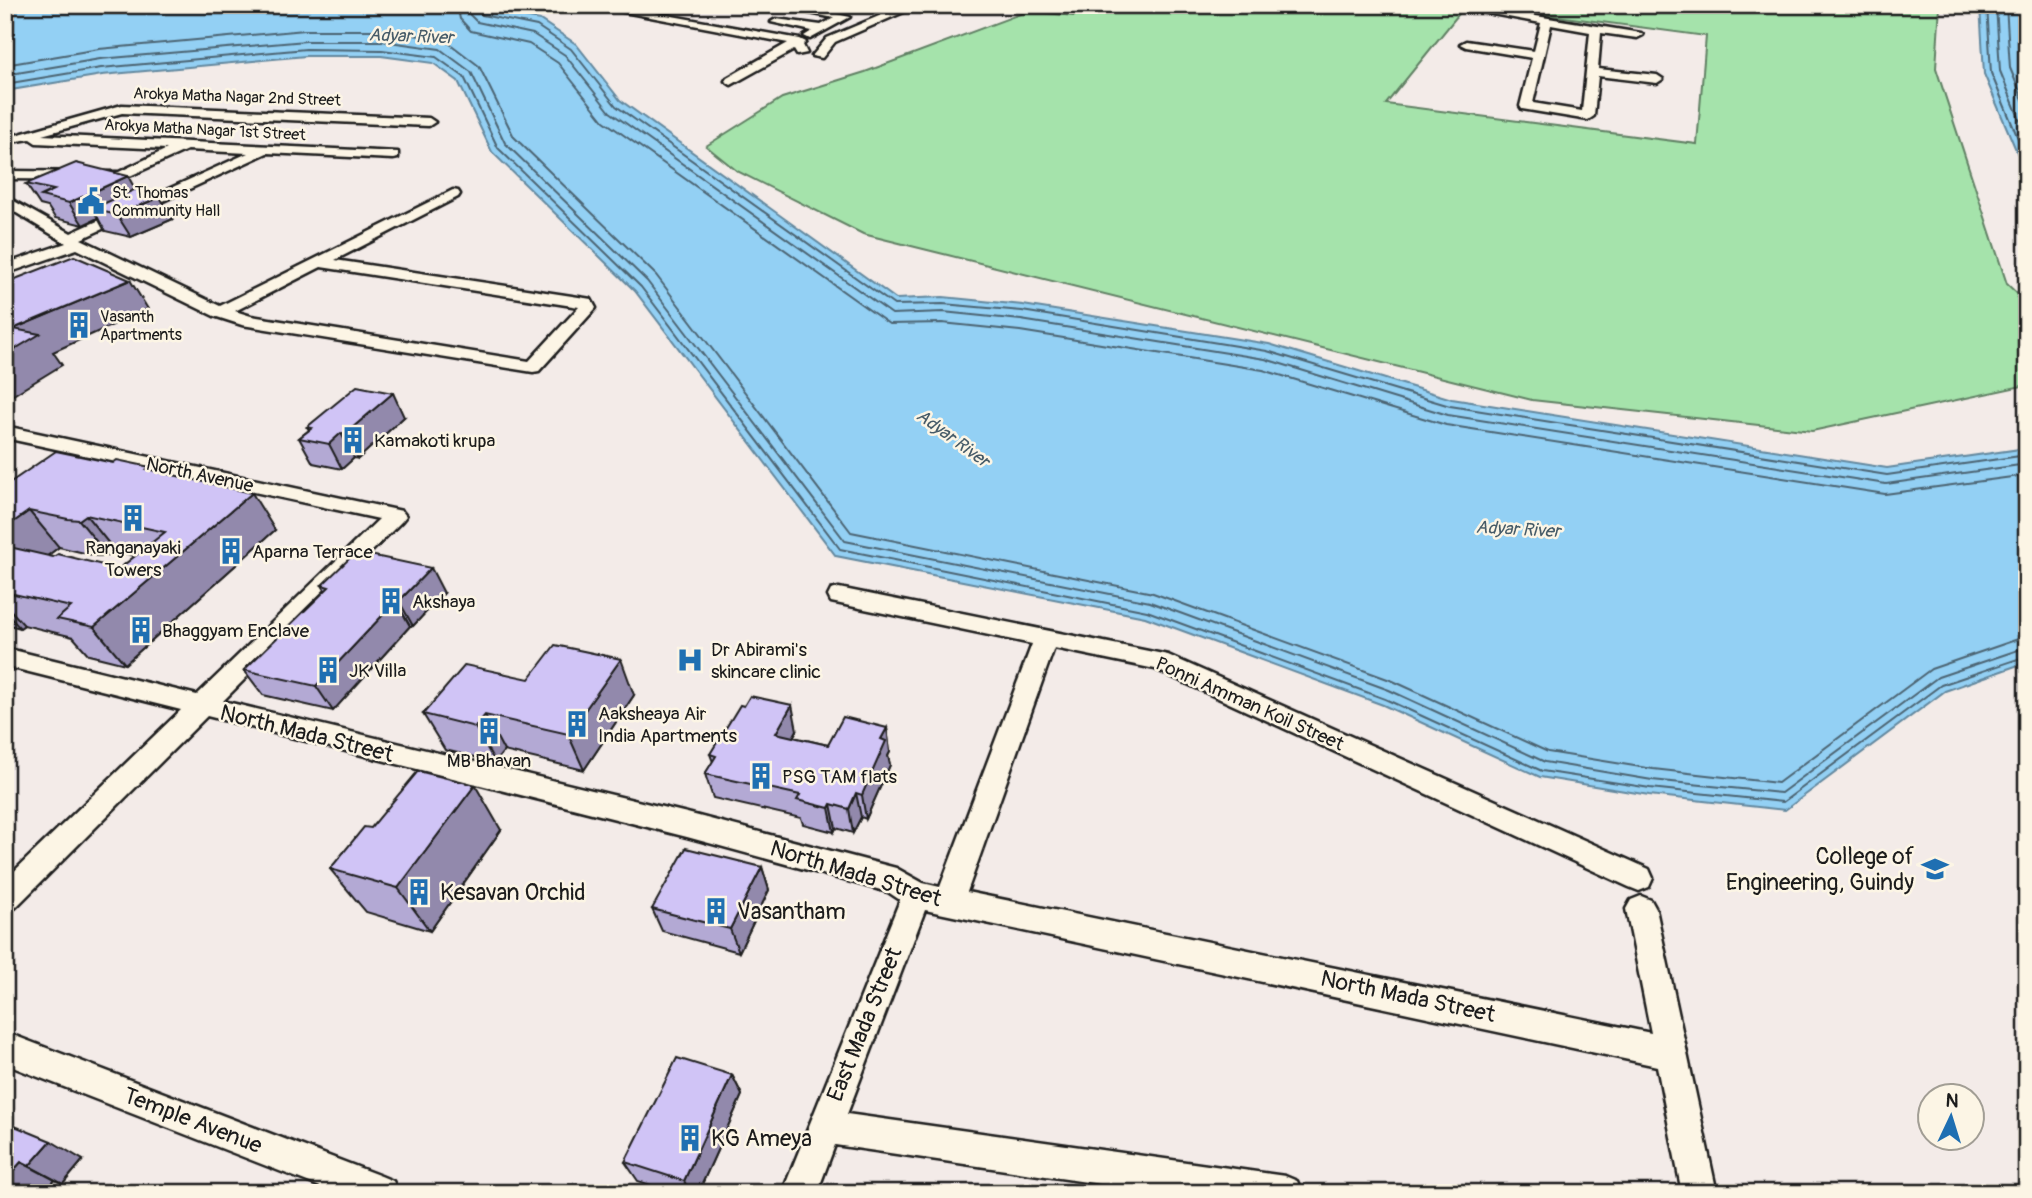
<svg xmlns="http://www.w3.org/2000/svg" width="2032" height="1198" font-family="Pangolin,sans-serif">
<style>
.green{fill:#a5e3ab;stroke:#608064;stroke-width:2}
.water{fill:#93d0f4;stroke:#63889e;stroke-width:2}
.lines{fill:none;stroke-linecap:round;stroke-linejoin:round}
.shore{stroke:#4c6472;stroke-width:2}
.minor-casing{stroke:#1c1c1c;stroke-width:5}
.minor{fill:#fcf5e5;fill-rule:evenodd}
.wall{fill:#b3a9d4;stroke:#1c1c1c;stroke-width:2;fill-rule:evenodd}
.shaded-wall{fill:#9289ac;stroke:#1c1c1c;stroke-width:2}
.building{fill:#d0c4f6;stroke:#1c1c1c;stroke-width:2}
.labels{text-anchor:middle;stroke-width:5;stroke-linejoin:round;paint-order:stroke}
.far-street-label{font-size:16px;fill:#1c1c1c;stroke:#fcf5e5}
.far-poi-label{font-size:16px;fill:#1c1c1c;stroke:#fcf5e5;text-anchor:start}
.far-water-label{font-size:18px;font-style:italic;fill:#465b68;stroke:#fcf5e5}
.poi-label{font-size:19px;fill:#1c1c1c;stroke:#fcf5e5;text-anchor:start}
.street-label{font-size:19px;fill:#1c1c1c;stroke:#fcf5e5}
.near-street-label{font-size:23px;fill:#1c1c1c;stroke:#fcf5e5}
.near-poi-label{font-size:23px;fill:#1c1c1c;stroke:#fcf5e5;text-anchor:start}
</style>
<rect width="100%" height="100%" fill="#f3ebe8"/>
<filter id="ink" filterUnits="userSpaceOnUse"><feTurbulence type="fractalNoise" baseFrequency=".0143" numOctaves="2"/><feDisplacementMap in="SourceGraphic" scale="14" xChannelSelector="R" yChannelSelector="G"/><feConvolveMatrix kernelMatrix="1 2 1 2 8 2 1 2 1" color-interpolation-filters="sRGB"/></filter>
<g filter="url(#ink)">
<!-- green -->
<polygon class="green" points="1088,5 1426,5 1462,10 1386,104 1697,144 1706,36 1476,5 1940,5 1936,68 2007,284 2027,303 2027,385 1812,431 1532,400 863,234 737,171 706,146 782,98 865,72 1028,11 1074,16"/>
<!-- water -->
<g class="water">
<polygon points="67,5 461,5 540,20 576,44 620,100 896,299 943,297 1023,305 1269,344 1452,399 1887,468 2027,448 2027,662 1945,691 1785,810 1649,795 1540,777 1383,705 1145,617 836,556 635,291 492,152 458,81 433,63 381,56 306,56 102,75 5,91 5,8"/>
<polygon points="1980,5 2027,5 2027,176 1984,74"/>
</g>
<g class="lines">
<!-- shore -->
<g class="shore">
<polyline points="457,5 460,19 471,31 529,44 558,63 604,121 889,324 942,323 1020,331 1263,370 1446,425 1885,494 2027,475"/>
<polyline points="468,5 470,15 477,22 533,34 565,55 610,112 892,314 943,312 1021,320 1265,359 1448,415 1886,484 2027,464"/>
<polyline points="477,5 482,15 537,26 571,49 616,106 894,305 943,304 1022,311 1267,351 1450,406 1887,475 2027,455"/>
<polyline points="1987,5 1991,73 2027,160"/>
<polyline points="1996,5 2000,71 2027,137"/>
<polyline points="2006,5 2010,68 2027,109"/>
<polyline points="5,65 99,49 305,30 383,30 445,40 479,66 514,137 656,275 851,532 1153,593 1393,681 1548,752 1653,769 1778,783 1931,669 2027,636"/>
<polyline points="5,75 100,59 306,41 382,41 440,49 471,72 505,143 647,281 845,541 1150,602 1389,690 1545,762 1652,780 1781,793 1938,677 2027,647"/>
<polyline points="5,84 101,68 306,49 382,50 436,57 464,77 498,148 641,287 840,549 1147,611 1385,699 1542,771 1650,788 1783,802 1941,685 2027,656"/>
</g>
<defs>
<g id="minor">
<polygon points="587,5 611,5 800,39 806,42 803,45 807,53 797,55 794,50 731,85 725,81 727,78 788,43"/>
<polygon points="771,5 796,5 850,17 810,39 804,36 812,31 771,22 776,19 821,25 834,18"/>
<polygon points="905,5 920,5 835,42 822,58 812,56 827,38"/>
<path d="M1443,5H1469L1641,33L1643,35L1637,38L1601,33L1598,69L1657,75L1663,79L1657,83L1598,76L1594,116L1588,120L1522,109L1520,106L1532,58L1466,47L1460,44L1466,41L1534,51L1541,23ZM1551,25L1590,32L1582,111L1533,103Z"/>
<path d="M122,105L429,118L435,122L429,126L122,113L42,135L398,152V158L393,159L267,153L81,239L220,306L453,190L458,191L460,194L458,197L335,260L585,298L591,299L596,308L539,371L533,372L242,325L214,316L77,249L5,274V264L66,243L5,206V196L71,233L248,153L187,150L121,180L5,179V171L119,172L167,149L36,143L30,139L5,143V135H16ZM321,267L579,307L529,361L251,316L235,311Z"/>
<polygon points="5,426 402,511 406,516 402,521 223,701 687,813 896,868 923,883 940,887 1032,644 831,602 828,596 831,590 839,588 1168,655 1649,869 1653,878 1649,887 1639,891 1629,887 1155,669 1054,648 967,892 1651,1033 1626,909 1631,900 1641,896 1651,900 1656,909 1717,1193 1682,1193 1657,1066 925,910 847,1114 1285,1176 1297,1181 1302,1193 1162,1193 835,1145 817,1193 782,1193 900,900 888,892 687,837 207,716 15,908 5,912 5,880 181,710 5,666 5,648 197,695 379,519 5,438"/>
<polygon points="5,1032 381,1176 393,1181 398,1193 336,1193 5,1064"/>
</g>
</defs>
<!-- minor casing -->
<use href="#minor" class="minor-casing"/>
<!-- minor -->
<use href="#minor" class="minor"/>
</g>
<!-- wall -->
<g class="wall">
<polygon points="26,184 135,189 173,219 131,237 105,231 98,218 83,225 55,218 48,207 40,205"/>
<polygon points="404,417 358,459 354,458 342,469 313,463 299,438 309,430 307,427"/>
<path d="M113,463L150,467L152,471L275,530L125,664L89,655L73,637L24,625L20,628L5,624V486ZM59,547L97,556H108L115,551L135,556L119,569L47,556Z"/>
<polygon points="322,585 444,593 413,626 410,626 333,711 263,695 244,670 325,590"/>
<polygon points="529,679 634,695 584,770 504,751 495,762 445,750 423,714"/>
<polygon points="887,728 890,752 888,756 890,765 866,819 861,817 853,833 836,828 834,832 803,824 801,818 713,798 705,774 713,762 710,754 797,730 793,737 828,745"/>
<polygon points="371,828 501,830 430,931 366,912 330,869"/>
<polygon points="762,867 769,890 739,952 662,931 652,909"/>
<polygon points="732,1075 742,1095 698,1193 675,1193 638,1181 625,1162"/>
<polygon points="5,1122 83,1160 63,1184 55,1180 44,1193 5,1193"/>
</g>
<!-- shaded-wall -->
<g class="shaded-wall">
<polygon points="128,176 140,198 92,209 98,218 83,225 69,203"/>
<polygon points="160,197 173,219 131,237 117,215"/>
<polygon points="130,280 148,309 53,352 62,365 5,400 5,355 13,329"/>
<polygon points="393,393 404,417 358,459 345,434"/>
<polygon points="341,433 354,458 342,469 329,444"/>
<polygon points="252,493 275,530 125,664 94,627"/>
<polygon points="29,511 59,547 18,578 5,563 5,528"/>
<polygon points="86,515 115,551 108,556 79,520"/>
<polygon points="431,568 444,593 413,626 399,601"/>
<polygon points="396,601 410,626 333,711 316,686"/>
<polygon points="5,604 24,625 20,628 5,612"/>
<polygon points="621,659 634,695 584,770 568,734"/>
<polygon points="792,705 797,730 782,758 776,733"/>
<polygon points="485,715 504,751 495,762 475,727"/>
<polygon points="887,728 890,752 888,756 890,765 866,819 862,795 881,739"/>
<polygon points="475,785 501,830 430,931 398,888"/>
<polygon points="856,793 861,817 853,833 849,809"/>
<polygon points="831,804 836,828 834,832 829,808"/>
<polygon points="762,867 769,890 739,952 730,929"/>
<polygon points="732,1075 742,1095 698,1193 691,1193 684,1181"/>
<polygon points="51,1141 83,1160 63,1184 29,1166"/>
<polygon points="21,1162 55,1180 44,1193 5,1193 5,1180"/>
</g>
<!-- building -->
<g class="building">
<polygon points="76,163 128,176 69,203 41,196 54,190 26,184"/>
<polygon points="136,189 160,197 117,215 92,209"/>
<polygon points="74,256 130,280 13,329 40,334 5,355 5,283"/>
<polygon points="357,386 393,393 345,434 341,433 329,444 299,438 312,428 307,427"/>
<polygon points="56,451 113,463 117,460 150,467 147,469 252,493 94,627 57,619 71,607 5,592 5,546 53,557 58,554 119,569 165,532 86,515 79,520 68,519 29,511 5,528 5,486"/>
<polygon points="356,552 431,568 399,601 396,601 316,686 244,670 329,587 322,585"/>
<polygon points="555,645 621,659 568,734 485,715 475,727 423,714 465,665 529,679"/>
<polygon points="750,696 792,705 776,733 828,745 843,717 887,728 881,739 886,741 862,795 856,793 849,809 831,804 829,808 797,800 800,795 705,774 716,756 710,754 740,705 744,706"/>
<polygon points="418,771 475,785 398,888 330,869 364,827 371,828"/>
<polygon points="686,848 762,867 730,929 652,909"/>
<polygon points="677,1058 732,1075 684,1181 625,1162"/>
<polygon points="5,1122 51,1141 29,1166 21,1162 5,1180"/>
</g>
</g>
<!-- icons -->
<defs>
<symbol id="civic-bare" viewBox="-9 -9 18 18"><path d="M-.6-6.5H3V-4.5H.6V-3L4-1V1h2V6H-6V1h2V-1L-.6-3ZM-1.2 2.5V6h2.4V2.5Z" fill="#1f6fb2" stroke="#fcf5e5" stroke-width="2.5" paint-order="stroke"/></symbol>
<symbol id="building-bare" viewBox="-9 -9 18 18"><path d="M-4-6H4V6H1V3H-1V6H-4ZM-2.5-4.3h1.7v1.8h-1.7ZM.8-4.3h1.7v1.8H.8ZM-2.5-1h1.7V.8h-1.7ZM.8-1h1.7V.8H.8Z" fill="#1f6fb2" stroke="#fcf5e5" stroke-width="2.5" paint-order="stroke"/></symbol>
<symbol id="hospital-bare" viewBox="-9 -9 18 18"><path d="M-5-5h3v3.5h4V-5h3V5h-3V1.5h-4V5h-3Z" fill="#1f6fb2" stroke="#fcf5e5" stroke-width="2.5" paint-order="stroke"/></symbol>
<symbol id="university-bare" viewBox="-9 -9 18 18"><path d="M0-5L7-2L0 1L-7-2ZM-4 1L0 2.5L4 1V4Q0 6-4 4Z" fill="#1f6fb2" stroke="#fcf5e5" stroke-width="2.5" paint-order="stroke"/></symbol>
</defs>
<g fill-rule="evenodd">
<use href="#civic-bare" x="72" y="182" width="38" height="38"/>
<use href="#building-bare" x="60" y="306" width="38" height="38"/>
<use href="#building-bare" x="334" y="421" width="38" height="38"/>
<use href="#building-bare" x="114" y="499" width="38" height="38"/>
<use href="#building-bare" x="212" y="532" width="38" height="38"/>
<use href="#building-bare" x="372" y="582" width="38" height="38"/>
<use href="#building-bare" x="122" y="611" width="38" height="38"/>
<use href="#hospital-bare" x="671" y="641" width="38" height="38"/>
<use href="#building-bare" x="309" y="651" width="38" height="38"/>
<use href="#building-bare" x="558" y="705" width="38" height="38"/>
<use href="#building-bare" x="470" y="712" width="38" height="38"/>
<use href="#building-bare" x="742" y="757" width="38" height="38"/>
<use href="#university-bare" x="1916" y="850" width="38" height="38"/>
<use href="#building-bare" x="400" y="873" width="38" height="38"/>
<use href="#building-bare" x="697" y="892" width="38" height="38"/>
<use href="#building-bare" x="671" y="1119" width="38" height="38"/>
</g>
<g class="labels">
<!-- far-street labels -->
<g class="far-street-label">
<text transform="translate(237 96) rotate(2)" y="6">Arokya Matha Nagar 2nd Street</text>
<text transform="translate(205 129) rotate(3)" y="6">Arokya Matha Nagar 1st Street</text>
</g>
<!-- far-poi labels -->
<g class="far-poi-label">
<text x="112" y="198">St. Thomas<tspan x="112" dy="18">Community Hall</tspan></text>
<text x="100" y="322">Vasanth<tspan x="100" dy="18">Apartments</tspan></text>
</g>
<!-- far-water labels -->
<g class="far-water-label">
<text transform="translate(411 36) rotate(2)" y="6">Adyar River</text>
<text transform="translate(953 438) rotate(36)" y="6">Adyar River</text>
<text transform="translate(1518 529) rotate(3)" y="6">Adyar River</text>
</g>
<!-- poi labels -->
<g class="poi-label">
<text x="374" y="447">Kamakoti krupa</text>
<text x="133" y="554" text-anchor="middle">Ranganayaki<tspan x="133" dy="22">Towers</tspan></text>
<text x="252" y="558">Aparna Terrace</text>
<text x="412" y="608">Akshaya</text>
<text x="162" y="637">Bhaggyam Enclave</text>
<text x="711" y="656">Dr Abirami's<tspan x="711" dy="22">skincare clinic</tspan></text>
<text x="349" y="677">JK Villa</text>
<text x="598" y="720">Aaksheaya Air<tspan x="598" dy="22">India Apartments</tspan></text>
<text x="489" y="767" text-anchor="middle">MB Bhavan</text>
<text x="782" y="783">PSG TAM flats</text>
</g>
<!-- street labels -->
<g class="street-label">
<text transform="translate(200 474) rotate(12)" y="7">North Avenue</text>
<text transform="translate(1250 703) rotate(24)" y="7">Ponni Amman Koil Street</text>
</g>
<!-- near-street labels -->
<g class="near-street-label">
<text transform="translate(307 733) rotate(14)" y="8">North Mada Street</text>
<text transform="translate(856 873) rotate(17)" y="8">North Mada Street</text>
<text transform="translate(1408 996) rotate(12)" y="8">North Mada Street</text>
<text transform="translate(864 1024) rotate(-68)" y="8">East Mada Street</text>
<text transform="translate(193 1120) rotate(21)" y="8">Temple Avenue</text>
</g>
<!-- near-poi labels -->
<g class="near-poi-label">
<text x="1914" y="864" text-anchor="end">College of<tspan x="1914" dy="26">Engineering, Guindy</tspan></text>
<text x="440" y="900">Kesavan Orchid</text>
<text x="737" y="919">Vasantham</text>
<text x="711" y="1146">KG Ameya</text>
</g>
</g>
<!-- margin -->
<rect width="2032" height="1198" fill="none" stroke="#fcf5e5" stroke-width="28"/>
<rect x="14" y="14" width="2004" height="1170" fill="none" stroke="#1c1c1c" stroke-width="2.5" filter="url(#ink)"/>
<!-- north arrow -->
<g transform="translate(1951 1117) rotate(4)"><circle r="33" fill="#fcf5e5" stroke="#a29e95" stroke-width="2"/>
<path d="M0-5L12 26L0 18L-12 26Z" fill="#1f6fb2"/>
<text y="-10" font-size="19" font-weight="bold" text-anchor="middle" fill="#1c1c1c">N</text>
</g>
</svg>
